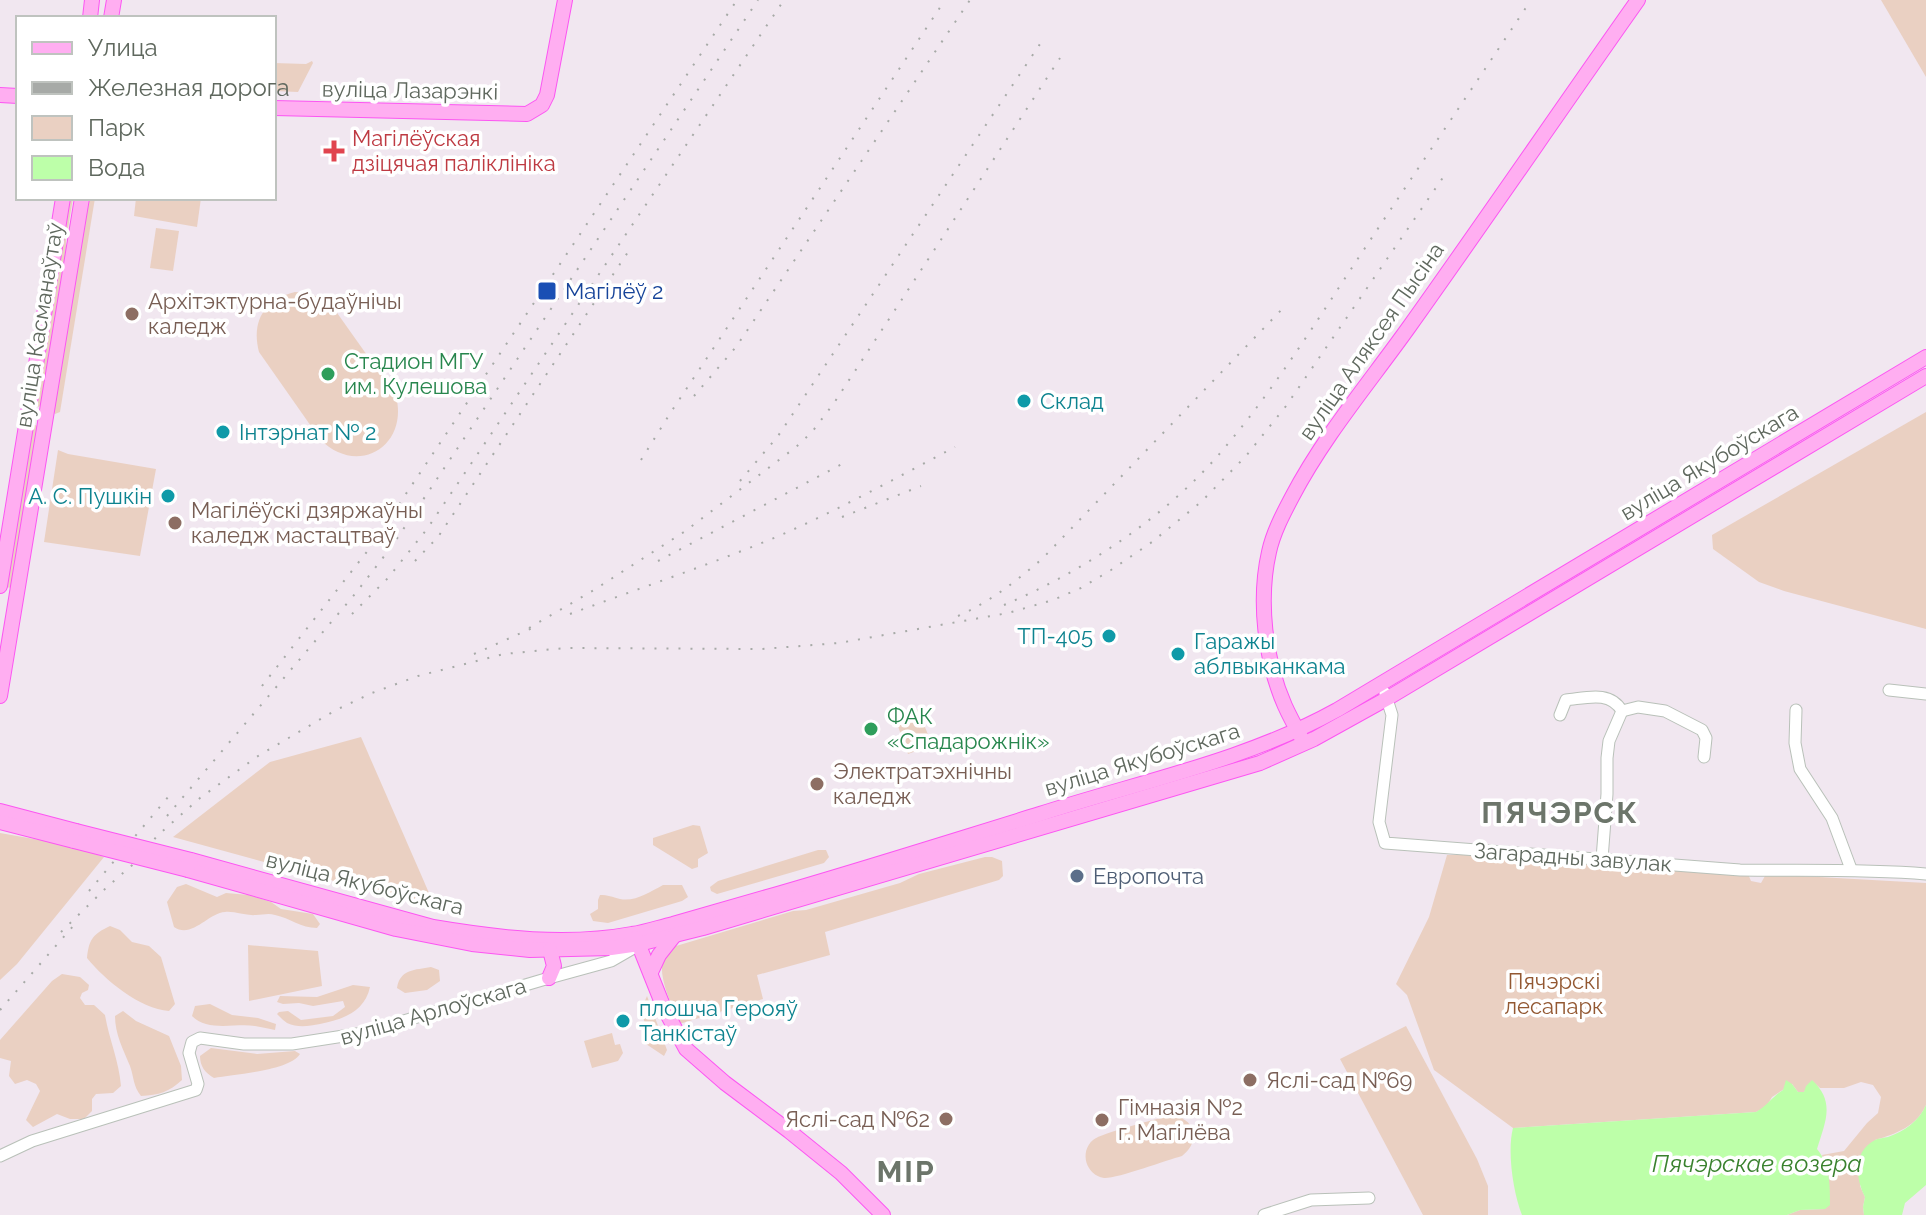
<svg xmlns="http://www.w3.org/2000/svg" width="1926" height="1215" font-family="Raleway,sans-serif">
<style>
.green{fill:#ead0c2}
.water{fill:#bdffa9}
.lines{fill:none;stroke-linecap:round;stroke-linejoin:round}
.minor-casing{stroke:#b9c1b9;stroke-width:13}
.major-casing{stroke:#fc56f2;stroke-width:16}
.minor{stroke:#fff;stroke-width:11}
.major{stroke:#ffaef1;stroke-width:14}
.rail{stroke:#a7aaa7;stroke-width:2;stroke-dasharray:2 10;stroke-linecap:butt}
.major-bridge-casing{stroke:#fc56f2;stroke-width:16;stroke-linecap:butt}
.major-bridge{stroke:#ffaef1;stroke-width:14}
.health-dot{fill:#e0444e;stroke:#fff;stroke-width:3}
.transit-dot{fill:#1a4fb4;stroke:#fff;stroke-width:3}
.education-dot{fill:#8d6e63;stroke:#fff;stroke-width:3}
.leisure-dot{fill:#2e9e5b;stroke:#fff;stroke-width:3}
.culture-dot{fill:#0f9aa8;stroke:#fff;stroke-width:3}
.service-dot{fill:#5c6f8a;stroke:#fff;stroke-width:3}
.labels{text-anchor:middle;stroke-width:7;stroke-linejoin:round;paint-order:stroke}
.street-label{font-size:22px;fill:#5f685e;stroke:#fff}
.health-label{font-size:22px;fill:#be3a42;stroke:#fff;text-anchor:start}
.transit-label{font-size:22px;fill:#164399;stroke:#fff;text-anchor:start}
.education-label{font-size:22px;fill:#785e54;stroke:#fff;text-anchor:start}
.leisure-label{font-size:22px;fill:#27864d;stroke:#fff;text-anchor:start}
.culture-label{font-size:22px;fill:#0d838f;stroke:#fff;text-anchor:start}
.service-label{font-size:22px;fill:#4e5e75;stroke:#fff;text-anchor:start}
.park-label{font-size:22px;fill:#935832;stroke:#fff}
.water-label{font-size:24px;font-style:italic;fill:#3a822e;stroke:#fff}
.district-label{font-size:30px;font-weight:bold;letter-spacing:2px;fill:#6c756a;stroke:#fff}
</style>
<rect width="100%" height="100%" fill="#f1e7f0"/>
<!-- green -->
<g class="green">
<polygon points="1881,0 1926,0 1926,77"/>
<polygon points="312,61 313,63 298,92 274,91 274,63 306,64"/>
<polygon points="68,198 73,198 66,241 66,258 42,405 38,407 34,404"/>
<polygon points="87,198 95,198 60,412 55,414 52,411"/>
<polygon points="136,198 201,198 197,227 134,216"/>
<polygon points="156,228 179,231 173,271 150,268"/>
<path d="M295,292C312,293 323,297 335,310L396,396C409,447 356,477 320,439L259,352C251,321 264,300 295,292Z"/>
<polygon points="1926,412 1926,629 1784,591 1759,582 1713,549 1712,535"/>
<polygon points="33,424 39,427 12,588 5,587"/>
<polygon points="58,450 68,454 156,469 140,556 44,542"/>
<polygon points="918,709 932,745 908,754 895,718"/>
<polygon points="361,737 436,909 173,837 270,762"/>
<polygon points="693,825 700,826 708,853 698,859 698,867 692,869 653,845 653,838"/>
<polygon points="0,833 68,845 104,857 17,964 0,980"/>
<polygon points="818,850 826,850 829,857 824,863 717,894 711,891 710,887 718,881"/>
<path d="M1447,855H1476L1748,874L1751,881L1761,883L1765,876L1783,875L1926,883V1105C1917,1126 1896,1134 1875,1140L1860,1186L1865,1197L1863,1207L1864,1215H1787L1800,1210L1825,1209C1830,1188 1831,1176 1822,1155L1844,1151L1867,1123L1878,1113L1881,1097L1873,1085L1861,1082L1844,1088H1820L1812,1081L1804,1092H1798L1792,1084L1772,1097L1766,1107L1756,1112L1513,1128L1434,1070L1407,995L1396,984L1429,917Z"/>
<path d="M985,857H992L1002,861L1003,876L999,880L825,932L830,955L757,975L763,999L679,1024C671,1001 654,973 666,949L793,911L806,910L900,883L919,874Z"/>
<path d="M186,884L217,897L226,893L249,895L271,902L281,909L313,914L320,924L317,928C301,928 290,918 275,915C268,913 263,915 256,915C246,916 235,911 225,912C208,913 192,939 174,927L167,902L177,887Z"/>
<path d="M663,885H682L688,897L682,901L608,923L593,921L590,914L598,909V900L600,895C608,895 612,897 620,899C635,902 650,892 663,885Z"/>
<path d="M110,926L120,930L132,942L149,946L161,957L175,1004L169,1011C140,1009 105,980 87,958C89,939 93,934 110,926Z"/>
<polygon points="248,945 318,951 322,986 249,1001"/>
<path d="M431,967L439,970L440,981L427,990L405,993L397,988C400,969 415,970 431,967Z"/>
<path d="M62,974L80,977L89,985L88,990L82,993L80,998L85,1005H94L105,1015C109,1039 119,1061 121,1086L113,1093L96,1094L92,1099V1111L84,1119H70L57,1114L33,1127L26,1120L40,1091L36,1084L27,1080L15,1084L9,1076L11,1061L0,1058V1040L52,981Z"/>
<path d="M353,985L370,987C365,1012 341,1020 320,1024C309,1026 298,1028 287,1023C284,1021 280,1017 277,1014L279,1012L288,1011L301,1020L333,1016L345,1007L343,1001L313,1006L299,1003L283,1004L277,1002L280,996L317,997Z"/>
<polygon points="647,996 667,1050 664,1056 646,1044 644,1036 648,1034 641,1010"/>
<path d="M210,1004L232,1015L258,1018L276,1024L275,1030C269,1029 262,1027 255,1026C235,1023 207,1032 192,1016L195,1006Z"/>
<path d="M123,1011L136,1021L169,1036L181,1066L182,1080C169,1092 159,1095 141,1096C133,1086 134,1077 130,1066C123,1049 115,1034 115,1016Z"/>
<polygon points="1406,1026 1477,1159 1488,1186 1488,1215 1423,1215 1340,1059"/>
<polygon points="612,1033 615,1045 620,1044 623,1053 618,1061 592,1068 584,1041"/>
<path d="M211,1048L257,1054L295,1051L300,1054C289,1071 235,1074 214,1078C205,1073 200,1066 200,1056Z"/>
<path d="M1170,1115C1195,1117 1202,1141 1182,1156C1167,1160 1116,1179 1104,1178C1086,1175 1079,1152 1093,1140C1103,1132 1155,1120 1170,1115Z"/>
</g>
<!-- water -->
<g class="water">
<path d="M1786,1080L1792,1084L1798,1092H1804L1806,1086L1812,1080C1836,1102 1825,1122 1817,1149C1830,1164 1830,1186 1830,1205L1825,1209L1800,1210L1787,1215H1522C1513,1192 1507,1151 1513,1128L1756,1112C1767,1106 1772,1097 1783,1090Z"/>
<path d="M1926,1105V1185L1905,1203L1902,1215H1864L1863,1207L1865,1197C1856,1179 1852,1152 1875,1140C1879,1138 1884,1138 1888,1137C1905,1131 1919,1121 1926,1105Z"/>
</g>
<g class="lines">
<defs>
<g id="minor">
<polyline points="1889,690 1926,694"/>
<path d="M1385,693L1392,715L1379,822L1385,843L1740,870C1802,871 1864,869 1926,874"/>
<polyline points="1796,710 1795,743 1800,769 1832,818 1851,869"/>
<polyline points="1622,711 1638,707 1665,711 1702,730 1706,738 1704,757"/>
<path d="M1560,715L1566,700C1586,698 1610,690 1622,711L1609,741L1607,758V794L1602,859"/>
<polyline points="0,1156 32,1141 196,1090 198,1084 189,1053 192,1042 200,1038 244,1044 292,1044 363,1033 549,978 611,961 637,946"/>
<polyline points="1264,1215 1311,1200 1369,1198"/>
</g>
<g id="major">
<polyline points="90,18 92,0"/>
<polyline points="111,18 114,0"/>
<polyline points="0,95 18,96"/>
<polyline points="274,108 527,114 542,105 547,95 565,0"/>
<polyline points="0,586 63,198"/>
<polyline points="0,696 82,198"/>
<path d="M1302,739C1296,728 1290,717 1285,706C1265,661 1258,600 1269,552C1273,533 1283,514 1292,497C1324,436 1369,383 1409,327C1486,219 1561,109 1638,0"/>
<polyline points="0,811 76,831"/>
<polyline points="0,822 74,841"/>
<path d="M191,860L433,927C498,938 567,946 632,934C646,932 660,927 673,924C705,915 736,906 767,897C858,871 949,842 1040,814C1139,782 1245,761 1337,710L1926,357"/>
<polyline points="188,870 396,929 472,944 530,950 611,948 639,944 703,928 1260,763 1314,739 1388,698 1926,376"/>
<polyline points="636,938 664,1008 686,1049 725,1083 789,1131 841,1173 883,1215"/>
<polyline points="651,972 659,955 674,936"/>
<polyline points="549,978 554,966 550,950"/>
</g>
</defs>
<!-- minor casing -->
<use href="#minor" class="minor-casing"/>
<!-- major casing -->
<use href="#major" class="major-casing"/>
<!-- minor -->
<use href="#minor" class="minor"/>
<!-- major -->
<use href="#major" class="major"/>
<!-- rail -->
<g class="rail">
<polyline points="694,396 736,347 970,0"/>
<polyline points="641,460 671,412 945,0"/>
<polyline points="740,481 778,436 1040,44"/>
<polyline points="842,517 921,486"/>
<polyline points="415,561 438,537 628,252"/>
<polyline points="658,561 844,463"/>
<path d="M1004,605C1082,572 1166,517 1221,452C1275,389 1319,317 1365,248C1420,165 1476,83 1531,0"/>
<polyline points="352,614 388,578 427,529 784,0"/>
<path d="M570,614C640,588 712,564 781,535C840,509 898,477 955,447"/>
<path d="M958,616C990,602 1015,582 1042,559L1286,305"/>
<polyline points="529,628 594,590 684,532 796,447 812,432 834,403 1060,58"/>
<polyline points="474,654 539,625"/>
<polyline points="262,686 369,549 737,0"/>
<polyline points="167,816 355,594 392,546 758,0"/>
<polyline points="89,891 169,796"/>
<polyline points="61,932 107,887 138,860 157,836 200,798 258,756 336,710 372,693 418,676 504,654 565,648 762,649 839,643 1008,613 1053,600 1081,588 1111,570 1152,542 1201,502 1246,456 1286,406 1444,176"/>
<polyline points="0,1010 74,925"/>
</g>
<defs>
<g id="major-bridge">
<polyline points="76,831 191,860"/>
<polyline points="74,841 188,870"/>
</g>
</defs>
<!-- major-bridge casing -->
<use href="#major-bridge" class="major-bridge-casing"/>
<!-- major-bridge -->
<use href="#major-bridge" class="major-bridge"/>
</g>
<!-- markers -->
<path class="health-dot" d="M330 139h8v8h8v8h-8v8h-8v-8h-8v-8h8z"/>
<rect class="transit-dot" x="537" y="281" width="20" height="20" rx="4"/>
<g class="education-dot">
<circle cx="132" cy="314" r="8"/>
<circle cx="175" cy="523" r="8"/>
<circle cx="817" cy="784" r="8"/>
<circle cx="1250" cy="1080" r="8"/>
<circle cx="946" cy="1119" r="8"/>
<circle cx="1102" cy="1120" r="8"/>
</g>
<g class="leisure-dot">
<circle cx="328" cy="374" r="8"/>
<circle cx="871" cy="729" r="8"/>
</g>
<g class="culture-dot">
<circle cx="1024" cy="401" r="8"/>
<circle cx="223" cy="432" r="8"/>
<circle cx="168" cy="496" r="8"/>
<circle cx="1109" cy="636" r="8"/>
<circle cx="1178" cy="654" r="8"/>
<circle cx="623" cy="1021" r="8"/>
</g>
<circle class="service-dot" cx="1077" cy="876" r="8"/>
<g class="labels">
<!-- street labels -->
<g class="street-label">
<text transform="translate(410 90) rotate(1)" y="8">вуліца Лазарэнкі</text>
<text transform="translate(39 325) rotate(-81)" y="8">вуліца Касманаўтаў</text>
<text transform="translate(1371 341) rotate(-55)" y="8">вуліца Аляксея Пысіна</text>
<text transform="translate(1709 462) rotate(-31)" y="8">вуліца Якубоўскага</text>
<text transform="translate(1142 759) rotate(-17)" y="8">вуліца Якубоўскага</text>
<text transform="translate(1573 857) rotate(4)" y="8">Загарадны завулак</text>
<text transform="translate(365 883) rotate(14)" y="8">вуліца Якубоўскага</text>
<text transform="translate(433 1011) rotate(-16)" y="8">вуліца Арлоўскага</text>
</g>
<!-- health labels -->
<g class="health-label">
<text x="352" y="146">Магілёўская<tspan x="352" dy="25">дзіцячая паліклініка</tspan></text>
</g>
<!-- transit labels -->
<g class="transit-label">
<text x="565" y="299">Магілёў 2</text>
</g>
<!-- education labels -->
<g class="education-label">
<text x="148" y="309">Архітэктурна-будаўнічы<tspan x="148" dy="25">каледж</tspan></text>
<text x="191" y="518">Магілёўскі дзяржаўны<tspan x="191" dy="25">каледж мастацтваў</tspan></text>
<text x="833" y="779">Электратэхнічны<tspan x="833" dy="25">каледж</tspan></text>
<text x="1266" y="1088">Яслі-сад №69</text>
<text x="1118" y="1115">Гімназія №2<tspan x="1118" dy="25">г. Магілёва</tspan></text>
<text x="930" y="1127" text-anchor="end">Яслі-сад №62</text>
</g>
<!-- leisure labels -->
<g class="leisure-label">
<text x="344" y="369">Стадион МГУ<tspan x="344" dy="25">им. Кулешова</tspan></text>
<text x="887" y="724">ФАК<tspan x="887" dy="25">«Спадарожнік»</tspan></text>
</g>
<!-- culture labels -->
<g class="culture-label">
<text x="1040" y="409">Склад</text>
<text x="239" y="440">Інтэрнат № 2</text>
<text x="152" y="504" text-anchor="end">А. С. Пушкін</text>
<text x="1093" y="644" text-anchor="end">ТП-405</text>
<text x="1194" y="649">Гаражы<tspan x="1194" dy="25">аблвыканкама</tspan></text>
<text x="639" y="1016">плошча Герояў<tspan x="639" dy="25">Танкістаў</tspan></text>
</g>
<!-- service labels -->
<g class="service-label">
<text x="1093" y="884">Европочта</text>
</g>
<!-- park labels -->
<g class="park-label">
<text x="1554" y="989">Пячэрскі<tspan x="1554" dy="25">лесапарк</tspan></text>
</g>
<!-- water labels -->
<g class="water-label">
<text x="1757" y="1172">Пячэрскае возера</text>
</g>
<!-- district labels -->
<g class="district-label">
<text x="1560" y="823">ПЯЧЭРСК</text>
<text x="906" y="1182">МІР</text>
</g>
</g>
<!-- legend -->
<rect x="16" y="16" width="260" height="184" fill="#ffffff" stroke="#bfc3bf" stroke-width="2"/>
<rect x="32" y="42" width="40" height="12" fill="#ffaef1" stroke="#bfc3bf" stroke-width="2"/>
<text x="88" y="56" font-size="24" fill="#5f685e">Улица</text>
<rect x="32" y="82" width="40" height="12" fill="#a7aaa7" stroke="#bfc3bf" stroke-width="2"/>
<text x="88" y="96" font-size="24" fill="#5f685e">Железная дорога</text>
<rect x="32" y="116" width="40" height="24" fill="#ead0c2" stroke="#bfc3bf" stroke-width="2"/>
<text x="88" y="136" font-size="24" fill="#5f685e">Парк</text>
<rect x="32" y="156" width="40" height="24" fill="#bdffa9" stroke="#bfc3bf" stroke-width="2"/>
<text x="88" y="176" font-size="24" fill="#5f685e">Вода</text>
</svg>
